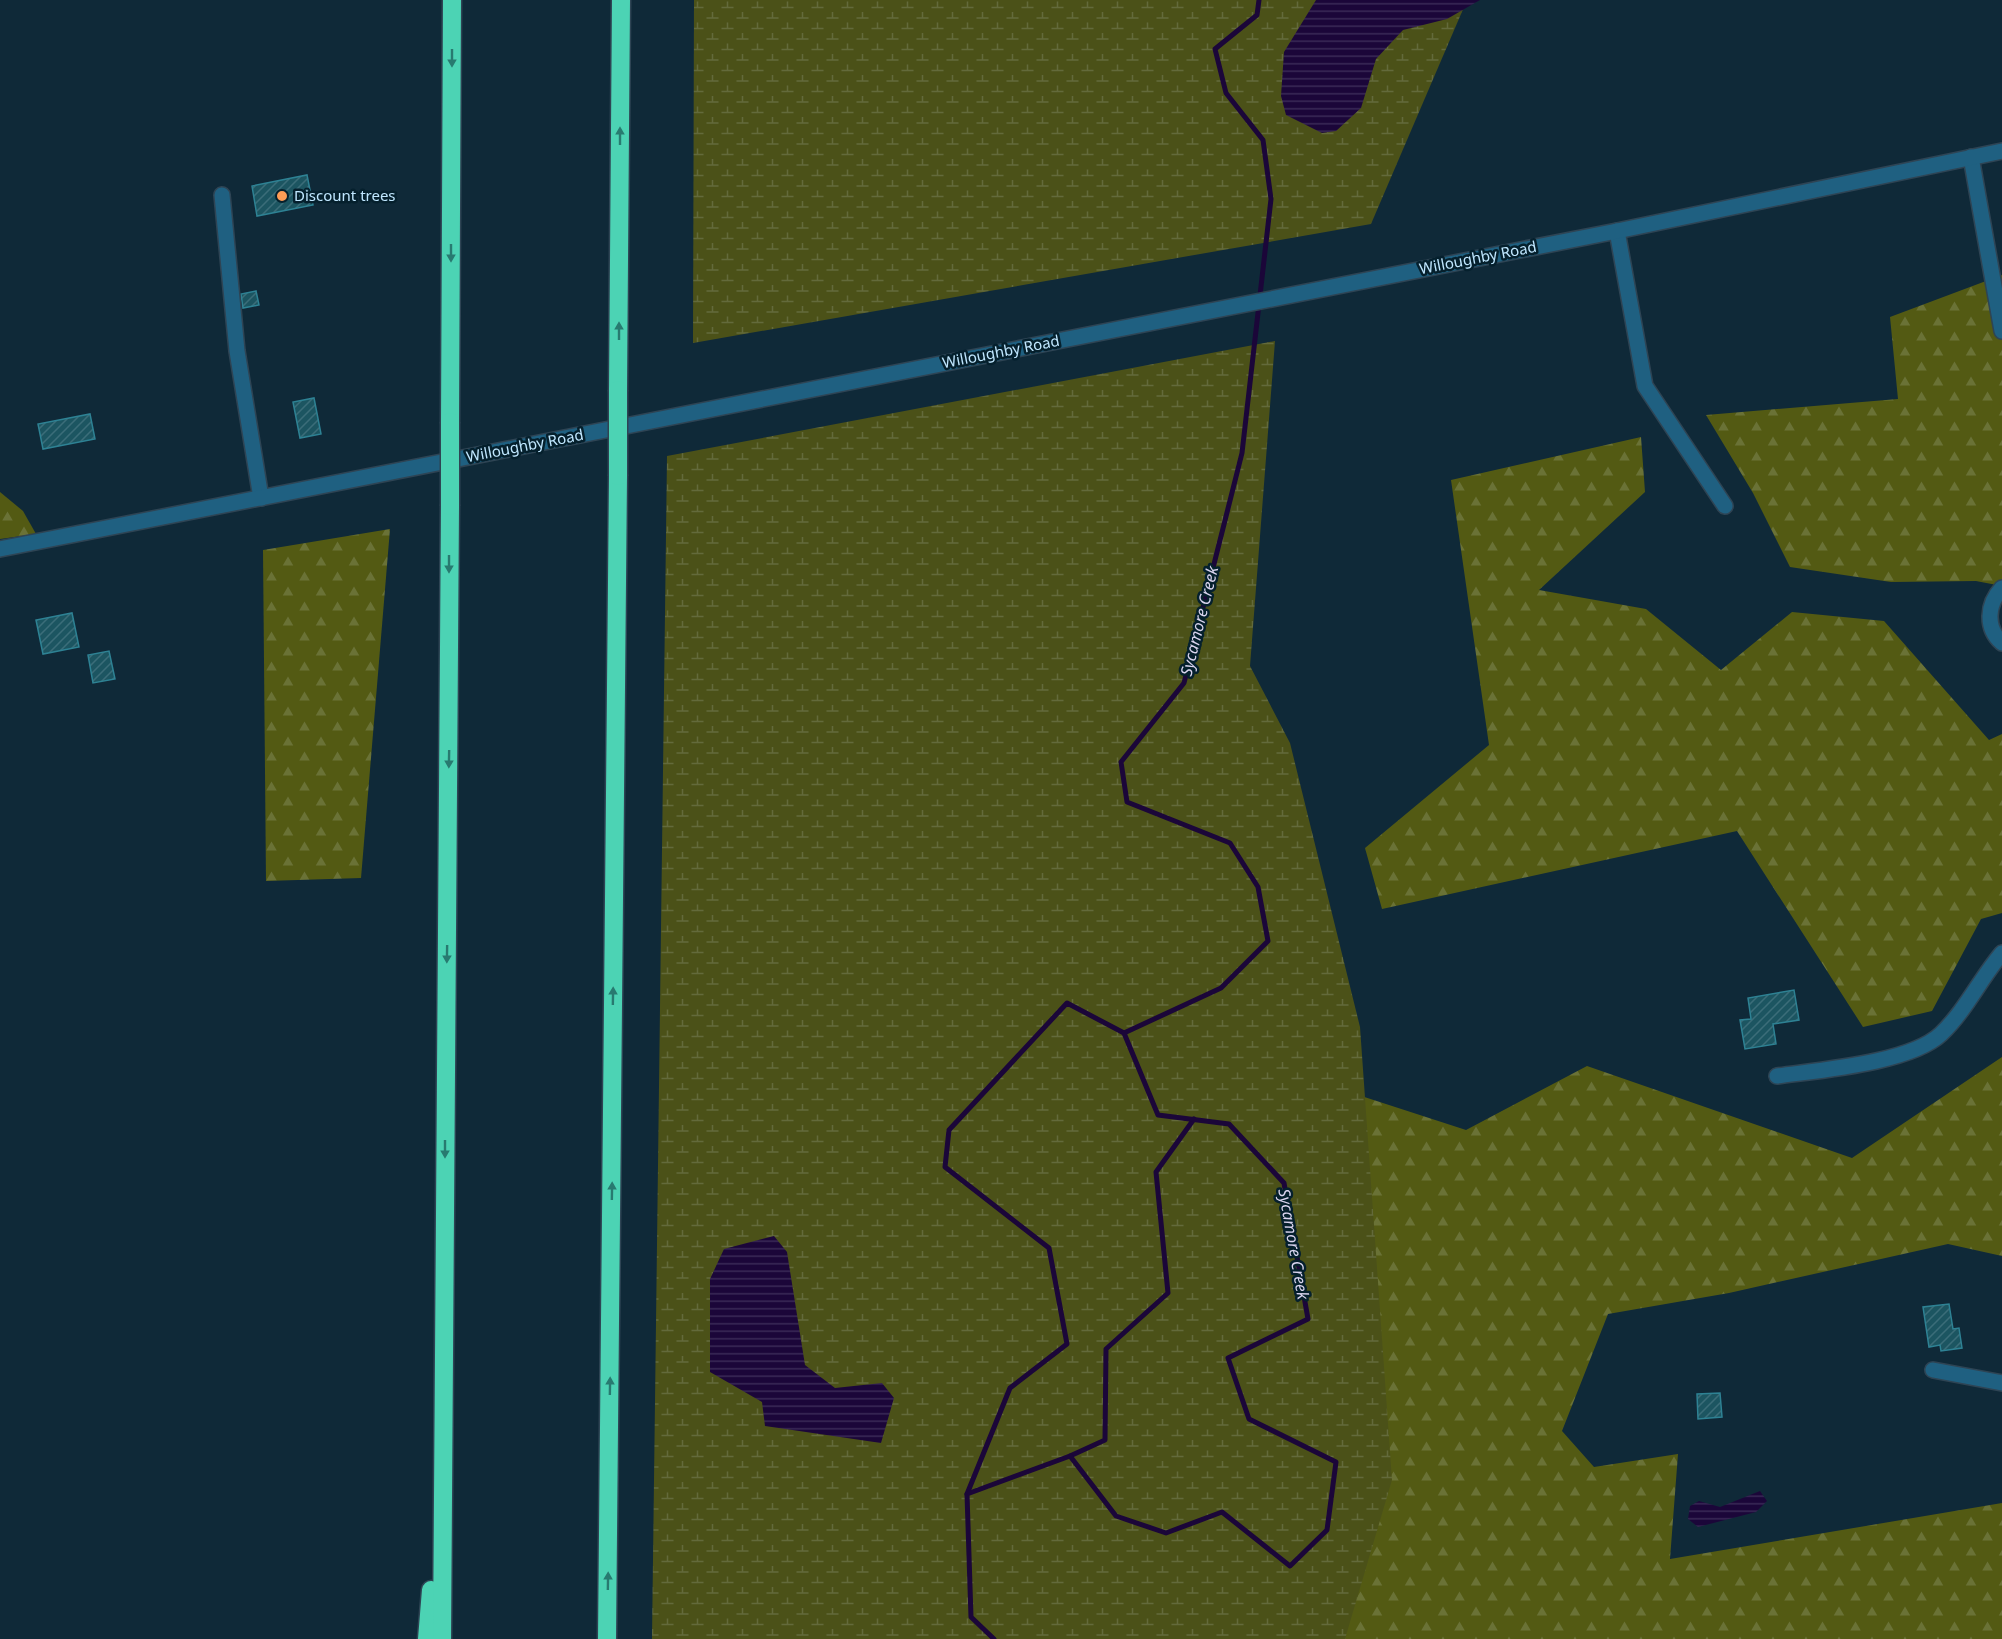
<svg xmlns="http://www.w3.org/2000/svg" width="2002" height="1639" font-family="'Noto Sans',sans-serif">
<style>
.forest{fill:url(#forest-firs)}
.wetland{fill:url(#wetland-marsh)}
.water{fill:url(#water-rules)}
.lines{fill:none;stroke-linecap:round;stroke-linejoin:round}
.stream{stroke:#1b0639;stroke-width:5}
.building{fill:url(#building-hatch);stroke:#2e8294;stroke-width:1.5}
.minor-casing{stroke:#2e4454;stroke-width:18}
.highway-casing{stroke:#2e4454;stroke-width:21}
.minor{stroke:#1f6081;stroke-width:15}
.highway{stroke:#4cd3b4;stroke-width:18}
.highway-bridge-casing{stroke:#2e4454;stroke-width:21;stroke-linecap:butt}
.highway-bridge{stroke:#4cd3b4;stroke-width:18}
.oneway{fill:#287a70}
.poi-dot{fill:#fd9c55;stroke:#05202d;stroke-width:2}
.labels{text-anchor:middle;stroke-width:5;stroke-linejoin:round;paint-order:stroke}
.poi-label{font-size:15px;fill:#c0e7ff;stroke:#05202d;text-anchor:start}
.street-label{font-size:15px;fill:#c0e7ff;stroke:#05202d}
.water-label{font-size:16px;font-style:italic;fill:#dad5ef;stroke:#05202d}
</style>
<defs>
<pattern id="forest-firs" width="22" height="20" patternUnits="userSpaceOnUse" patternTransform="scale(1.5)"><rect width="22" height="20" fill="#535a13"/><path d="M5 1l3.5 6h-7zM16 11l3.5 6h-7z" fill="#6a7236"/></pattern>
<pattern id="wetland-marsh" width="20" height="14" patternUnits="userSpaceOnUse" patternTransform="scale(1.5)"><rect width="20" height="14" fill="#4b5118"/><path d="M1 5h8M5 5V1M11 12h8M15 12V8" fill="none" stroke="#636a3b"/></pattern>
<pattern id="water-rules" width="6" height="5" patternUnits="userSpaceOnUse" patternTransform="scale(1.5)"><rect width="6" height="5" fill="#1b0639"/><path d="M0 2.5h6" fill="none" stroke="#3a2a57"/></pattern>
<pattern id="building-hatch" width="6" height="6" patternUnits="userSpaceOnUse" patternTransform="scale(1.5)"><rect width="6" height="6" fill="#1c5561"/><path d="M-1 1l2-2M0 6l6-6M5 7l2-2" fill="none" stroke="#3b6d79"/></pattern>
</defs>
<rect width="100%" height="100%" fill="#0f2938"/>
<!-- forest -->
<g class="forest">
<polygon points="2002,275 2002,586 1976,581 1891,582 1790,567 1753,493 1706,415 1898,399 1890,317"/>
<polygon points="1641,437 1645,492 1539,590 1646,609 1721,670 1792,612 1884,621 1989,740 2002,734 2002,913 1981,919 1932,1011 1863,1027 1737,831 1382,909 1365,848 1489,745 1451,480"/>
<polygon points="0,492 23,511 36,534 0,539"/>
<polygon points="390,529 361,878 266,881 263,550"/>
<polygon points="2002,1057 2002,1256 1948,1244 1729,1293 1608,1314 1562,1431 1594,1467 1678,1454 1670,1559 2002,1503 2002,1639 1047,1639 1312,1080 1466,1130 1587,1066 1852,1158"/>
</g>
<!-- wetland -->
<g class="wetland">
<polygon points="694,0 1467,0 1371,224 693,343"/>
<polygon points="1275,341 1250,666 1290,743 1360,1027 1392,1480 1345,1639 652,1639 667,456"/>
</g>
<!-- water -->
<g class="water">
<polygon points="1316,0 1480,0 1447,19 1403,30 1376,59 1361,108 1336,131 1322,133 1286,115 1281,96 1284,52"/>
<polygon points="774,1236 787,1252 805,1365 835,1388 882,1383 894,1398 881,1443 765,1426 762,1402 710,1372 710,1279 724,1249"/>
<polygon points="1760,1491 1767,1501 1756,1512 1698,1527 1688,1519 1690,1506 1699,1501 1720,1507"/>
</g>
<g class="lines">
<!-- stream -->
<g class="stream">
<polyline points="1070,1456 1105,1440 1106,1349 1168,1293 1156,1172 1194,1119"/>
<polyline points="967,1494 1010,1388 1067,1344 1049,1248 945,1167 949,1130 1067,1003 1124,1033"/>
<polyline points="994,1639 971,1617 967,1494 1070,1456 1116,1516 1166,1533 1222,1512 1290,1566 1327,1530 1336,1462 1249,1419 1228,1358 1308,1319 1284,1183 1229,1124 1158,1115 1124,1033 1221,988 1268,941 1258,887 1230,843 1127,802 1121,762 1184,683 1242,453 1271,199 1263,140 1226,93 1215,49 1257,15 1259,0"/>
</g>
</g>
<!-- building -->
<g class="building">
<polygon points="307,175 313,205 257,216 252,186"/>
<polygon points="256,291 259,305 243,308 241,294"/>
<polygon points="314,398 321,434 300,438 293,402"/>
<polygon points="90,414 95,439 43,449 38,424"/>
<polygon points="72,613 79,647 43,654 36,620"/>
<polygon points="109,651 115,679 93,683 88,655"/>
<polygon points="1794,990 1799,1020 1773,1024 1776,1044 1745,1049 1740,1020 1751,1019 1748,998"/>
<polygon points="1949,1304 1953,1329 1959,1328 1962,1348 1941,1351 1940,1345 1929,1347 1923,1307"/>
<polygon points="1720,1393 1722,1417 1698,1419 1697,1394"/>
</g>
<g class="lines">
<defs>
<g id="minor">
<polyline points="1971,157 2002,331"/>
<polyline points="222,195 237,351 261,498"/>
<polyline points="1617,231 1645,386 1725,506"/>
<polyline points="0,549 1617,231 2002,151"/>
<path d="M2002,588C1987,604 1985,628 2002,643"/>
<path d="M1777,1076C1820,1070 1910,1063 1941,1034C1966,1010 1980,979 2002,953"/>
<polyline points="1933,1370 2002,1383"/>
</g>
<g id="highway">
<polyline points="618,390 621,0"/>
<polyline points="450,422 452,0"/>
<polyline points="427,1639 431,1590"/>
<polyline points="442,1639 450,506"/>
<polyline points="607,1639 618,476"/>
</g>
</defs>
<!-- minor casing -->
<use href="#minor" class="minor-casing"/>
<!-- highway casing -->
<use href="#highway" class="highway-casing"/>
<!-- minor -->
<use href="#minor" class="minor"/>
<!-- highway -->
<use href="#highway" class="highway"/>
<defs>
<g id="highway-bridge">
<polyline points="618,476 618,390"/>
<polyline points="450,506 450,422"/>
</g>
</defs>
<!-- highway-bridge casing -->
<use href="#highway-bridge" class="highway-bridge-casing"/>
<!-- highway-bridge -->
<use href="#highway-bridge" class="highway-bridge"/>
</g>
<!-- one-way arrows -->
<defs><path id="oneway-solid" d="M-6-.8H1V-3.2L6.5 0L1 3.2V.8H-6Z" transform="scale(1.5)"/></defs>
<g class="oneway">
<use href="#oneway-solid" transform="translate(452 58) rotate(90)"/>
<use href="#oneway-solid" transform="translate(620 136) rotate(-90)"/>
<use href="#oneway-solid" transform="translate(451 253) rotate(90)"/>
<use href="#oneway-solid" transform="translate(619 331) rotate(-90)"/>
<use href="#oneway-solid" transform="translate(449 564) rotate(90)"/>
<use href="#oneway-solid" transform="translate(449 759) rotate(91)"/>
<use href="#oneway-solid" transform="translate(447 954) rotate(91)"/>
<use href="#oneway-solid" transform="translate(613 996) rotate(-89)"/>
<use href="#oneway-solid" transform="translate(445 1149) rotate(90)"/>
<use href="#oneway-solid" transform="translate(612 1191) rotate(-89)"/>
<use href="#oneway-solid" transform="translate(610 1386) rotate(-89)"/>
<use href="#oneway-solid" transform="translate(608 1581) rotate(-89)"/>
</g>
<!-- markers -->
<circle class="poi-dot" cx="282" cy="196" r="6"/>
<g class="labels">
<!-- poi labels -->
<g class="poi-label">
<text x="294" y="201">Discount trees</text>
</g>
<!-- street labels -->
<g class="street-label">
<text transform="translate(1478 258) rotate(-11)" y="5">Willoughby Road</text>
<text transform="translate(1001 352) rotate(-11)" y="5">Willoughby Road</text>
<text transform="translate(525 446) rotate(-11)" y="5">Willoughby Road</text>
</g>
<!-- water labels -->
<g class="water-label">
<text transform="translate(1199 621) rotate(-76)" y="6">Sycamore Creek</text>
<text transform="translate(1294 1244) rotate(80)" y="6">Sycamore Creek</text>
</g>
</g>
</svg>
